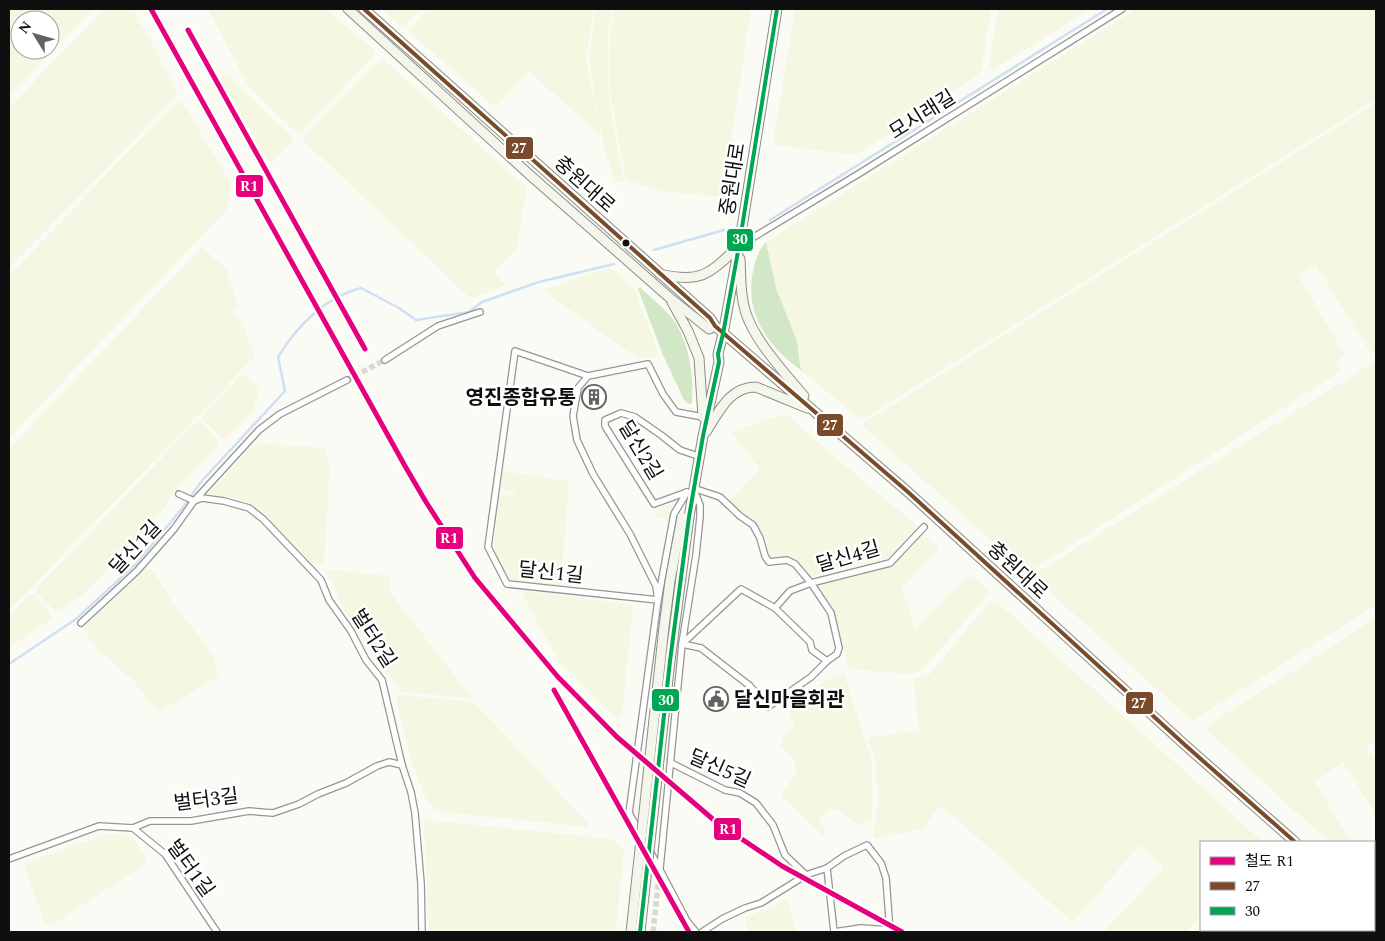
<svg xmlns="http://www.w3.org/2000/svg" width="1385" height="941" font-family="Spectral,'Noto Sans KR',serif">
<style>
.farmland{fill:#f6f7e2;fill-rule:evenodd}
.forest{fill:#d2e7c5}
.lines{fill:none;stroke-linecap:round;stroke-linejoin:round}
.stream{stroke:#cee1f3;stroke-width:2.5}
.street-tunnel{stroke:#d8d8d2;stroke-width:5.5;stroke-dasharray:5.5 3;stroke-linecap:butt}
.street-casing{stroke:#959593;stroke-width:8}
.secondary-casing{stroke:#8c8c89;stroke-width:11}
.street{stroke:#fefefe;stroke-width:5.5}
.secondary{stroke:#f4f5eb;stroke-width:9}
.secondary-bridge-casing{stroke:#8c8c89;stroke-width:11;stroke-linecap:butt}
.secondary-bridge{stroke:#f4f5eb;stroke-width:9}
.bus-1-casing{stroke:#fff;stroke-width:8}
.bus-2-casing{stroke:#fff;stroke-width:8}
.bus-1{stroke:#7a4b2a;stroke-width:4}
.bus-2{stroke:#00a651;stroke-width:4}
.rail-1-casing{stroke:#fff;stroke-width:9}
.rail-1{stroke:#e5007d;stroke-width:5}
.bus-dot{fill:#0f0f0f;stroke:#fff;stroke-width:2}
.labels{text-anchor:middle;stroke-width:5;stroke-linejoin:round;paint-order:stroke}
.street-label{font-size:20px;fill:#0f0f0f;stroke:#fff}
.poi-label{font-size:20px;font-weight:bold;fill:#0f0f0f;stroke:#fff;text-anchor:end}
.line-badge{stroke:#fff;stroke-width:2}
.badge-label{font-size:14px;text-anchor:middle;font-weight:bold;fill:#fff}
</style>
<rect width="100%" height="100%" fill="#fbfbf5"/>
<!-- farmland -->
<g class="farmland">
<path d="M9,9H93L9,96ZM20,20H50V50H20Z"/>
<polygon points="104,9 133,9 176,90 176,97 9,268 9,108"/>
<polygon points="209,9 326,9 374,50 374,55 300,134 296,133 247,84 210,13"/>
<polygon points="382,9 421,9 405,25 400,26"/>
<polygon points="428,9 594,9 586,58 601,136 530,72 526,73 498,105 493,105 410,33 409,29"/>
<polygon points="596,9 612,9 608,33 608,85 612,120 624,178 623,181 616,182 607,158 599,122 589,60"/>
<polygon points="614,9 751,9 723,194 720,197 658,191 628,180 625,176 609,87 610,35"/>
<polygon points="795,9 991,9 981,71 976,76 856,155 773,145"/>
<polygon points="998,9 1091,9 992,70 989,66"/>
<polygon points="1136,9 1376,9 1376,99 861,420 804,372 800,366 797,341 776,288 766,242"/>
<polygon points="384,60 527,188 517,247 494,273 506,285 474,298 469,297 304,141 304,137 379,61"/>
<polygon points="230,74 236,83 292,137 294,140 272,162 268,161 221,81 222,75"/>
<polygon points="177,101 182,101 231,184 227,209 9,438 9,276"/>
<polygon points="1376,103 1376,350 1371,354 1316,265 1298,275 1345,355 1335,362 1341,371 1029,572 1024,570 864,427 864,423"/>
<polygon points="202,247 227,270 238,307 233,312 243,323 254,357 9,611 9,449"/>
<polygon points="608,268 615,270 635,290 658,352 655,358 637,358 542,290"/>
<polygon points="1376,361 1376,605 1194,720 1190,719 1035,579 1035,574"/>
<polygon points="242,375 245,375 260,388 252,412 226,438 223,439 203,420 202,417"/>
<polygon points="783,414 787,415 865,483 916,524 918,529 889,558 811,576 796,560 788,556 772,558 767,551 767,540 757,524 729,501 759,469 732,432"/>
<polygon points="201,422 218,440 219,446 175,490 159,516 81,596 60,611 55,611 36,592 37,587 196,423"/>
<polygon points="256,443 324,448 330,464 324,564 312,563 260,509 235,498 209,495 209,492"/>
<polygon points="505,471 566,481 569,483 561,585 559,586 511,580 494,550 499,496 503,494 513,496 514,492 504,490 501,487 502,475"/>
<polygon points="668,505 675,506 672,520 656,518 658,508"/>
<polygon points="921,536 925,536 938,546 938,550 902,588 915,629 967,577 971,576 988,590 988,595 927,664 919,671 908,674 850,669 847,664 834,610 819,588 819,584 891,566"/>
<polygon points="147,568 151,568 176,607 214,656 218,673 216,678 160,711 156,710 133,680 96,648 84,630 85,626"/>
<polygon points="322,569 390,576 390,592 472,698 400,692 391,678 378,666 354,622 343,609 331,581"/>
<polygon points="524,591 628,604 633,607 622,716 617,719 560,663 522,594"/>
<polygon points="30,594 34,595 51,613 51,619 9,647 9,616"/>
<polygon points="990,601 997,602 1263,842 1201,842 1201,916 1186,932 1104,932 1164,867 1140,845 1075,920 1070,920 944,808 937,808 925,828 873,839 878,799 875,760 868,738 918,730 914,679 929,675"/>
<polygon points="1376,618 1376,742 1367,747 1376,762 1376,815 1343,762 1315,782 1351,842 1329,842 1206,730 1208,725"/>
<polygon points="845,672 855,709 872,761 872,820 858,824 836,809 828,809 820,818 821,823 826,830 824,837 781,795 797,772 794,760 787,751 780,747 786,732 795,726 788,713 824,682"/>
<polygon points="399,695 474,702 589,824 588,827 443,812 432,807 425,797 410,757 396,699"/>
<polygon points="427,820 613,839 624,851 616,932 429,932 424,822"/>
<polygon points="106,834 122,834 132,837 147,859 145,864 51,926 46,924 24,867 26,863"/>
<polygon points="788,899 796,932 749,931 745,918"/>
<polygon points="1230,930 1310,930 1308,932 1233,932"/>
</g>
<!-- forest -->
<g class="forest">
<path d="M766,242L776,288L797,341L800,366L804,372C772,351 746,318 752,277C754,263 757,253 766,242Z"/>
<path d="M640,287C650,297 662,306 671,317C689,340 694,374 692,403L689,404L684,400L663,355L638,289Z"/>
</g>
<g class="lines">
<!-- stream -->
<g class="stream">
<polyline points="770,220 1107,9"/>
<polyline points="654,250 724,230"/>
<path d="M9,664L76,619L135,565L185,505L200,483L285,391L278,357C297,326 325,297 361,288L399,308L416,320L469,312L482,302L539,282L614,264"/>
</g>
<!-- street-tunnel -->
<g class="street-tunnel">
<polyline points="347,380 385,360"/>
<polyline points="653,932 660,868"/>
</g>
<defs>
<g id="street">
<polyline points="739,246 860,173 1122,9"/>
<polyline points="385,360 438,326 480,312"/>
<polyline points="588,376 515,351 488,547 507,584 658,600 656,586 630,534 593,474 577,440 573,416 578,388 588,376 648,364 663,394 676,412 703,417"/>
<polyline points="687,492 654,504 605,426 605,420 621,413 635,417 661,435 680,450 695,455"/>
<polyline points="179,494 194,501 202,498 224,501 249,508 263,519 321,580 329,600 351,631 366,660 382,680 402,765 411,792 415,813 421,883 422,932"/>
<polyline points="775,608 790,591 811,583 890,563 924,527"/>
<polyline points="81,623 137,571 174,529 194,501 259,430 280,414 347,380"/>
<polyline points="682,644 701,648 750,686 768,707 811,677 827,661 837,654 839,648 831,613 811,583 795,564 787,560 769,562 765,556 760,538 753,525 740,516 720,497 693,488"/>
<polyline points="682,644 741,589 775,608 810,642 812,650 827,661"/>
<polyline points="671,763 725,790 740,793 756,803 773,825 785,855 806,875 827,868 834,932"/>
<polyline points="133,828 165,854 217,932"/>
<polyline points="641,834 629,813 658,600 674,514 687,492"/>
<polyline points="649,849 687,921 696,932"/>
<polyline points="9,859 99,826 133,828 150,821 191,821 249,811 273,813 299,804 318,794 346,783 377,766 389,762 402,765"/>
<polyline points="660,868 682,644 696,555 700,517 700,505 694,490"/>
<polyline points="827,868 844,856 867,845 881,863 886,878 890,932"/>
<polyline points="702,932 722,919 745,908 761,903 806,875"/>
<polyline points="834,932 861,928 890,930"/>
</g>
<g id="secondary">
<polyline points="348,9 531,176 670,298 709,329 715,326"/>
<polyline points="364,9 710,318 715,326 908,492 1185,745 1295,842"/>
<path d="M740,259C741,274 740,291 744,306C750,336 784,372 804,396"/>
<path d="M660,274C702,284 710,273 739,246"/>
<polyline points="672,302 688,331 699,358 703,417"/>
<path d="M706,432C719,412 729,387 756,387L807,408"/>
<polyline points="689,517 703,436 719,362 718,354 723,334 739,246 777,9"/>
<polyline points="1374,911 1376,914"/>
</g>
</defs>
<!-- street casing -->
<use href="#street" class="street-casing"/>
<!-- secondary casing -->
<use href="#secondary" class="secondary-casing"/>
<!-- street -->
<use href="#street" class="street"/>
<!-- secondary -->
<use href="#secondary" class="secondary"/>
<defs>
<g id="secondary-bridge">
<polyline points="631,932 664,627 670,581 682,517"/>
<polyline points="640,932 670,661 689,517"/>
</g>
</defs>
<!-- secondary-bridge casing -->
<use href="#secondary-bridge" class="secondary-bridge-casing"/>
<!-- secondary-bridge -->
<use href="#secondary-bridge" class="secondary-bridge"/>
<defs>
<polyline id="bus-1" points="364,9 710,318 715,326 908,492 1185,745 1295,842"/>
<polyline id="bus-2" points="640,932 670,661 689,517 703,436 719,362 718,354 723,334 739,246 777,9"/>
</defs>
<!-- bus-1 casing -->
<use href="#bus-1" class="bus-1-casing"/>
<!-- bus-2 casing -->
<use href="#bus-2" class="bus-2-casing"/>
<!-- bus-1 -->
<use href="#bus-1" class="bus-1"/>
<!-- bus-2 -->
<use href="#bus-2" class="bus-2"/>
<defs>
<g id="rail-1">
<polyline points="151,9 405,466 426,502 475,578 558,677 617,737 715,821 782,866 902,932"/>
<polyline points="188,30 365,349"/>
<polyline points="554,690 689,932"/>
</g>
</defs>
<!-- rail-1 casing -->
<use href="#rail-1" class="rail-1-casing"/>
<!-- rail-1 -->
<use href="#rail-1" class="rail-1"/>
</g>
<!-- icons -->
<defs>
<symbol id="building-ring" viewBox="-11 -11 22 22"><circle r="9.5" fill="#fff" stroke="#626260" stroke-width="1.5"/><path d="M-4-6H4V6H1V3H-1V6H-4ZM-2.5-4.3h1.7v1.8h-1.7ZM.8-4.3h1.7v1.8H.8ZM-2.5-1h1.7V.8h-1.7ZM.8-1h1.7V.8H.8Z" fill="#626260"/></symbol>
<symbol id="civic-ring" viewBox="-11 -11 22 22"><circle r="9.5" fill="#fff" stroke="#626260" stroke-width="1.5"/><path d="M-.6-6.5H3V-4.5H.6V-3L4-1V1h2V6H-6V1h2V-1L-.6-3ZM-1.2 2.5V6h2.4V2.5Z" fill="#626260"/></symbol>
</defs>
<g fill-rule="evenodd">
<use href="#building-ring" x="580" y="383" width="28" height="28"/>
<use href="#civic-ring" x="702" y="685" width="28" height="28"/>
</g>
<!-- markers -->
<circle class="bus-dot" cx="626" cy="243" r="4.5"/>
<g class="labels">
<!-- street labels -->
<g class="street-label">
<text transform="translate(922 114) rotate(-32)" y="7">모시래길</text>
<text transform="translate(732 179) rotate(-81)" y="7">중원대로</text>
<text transform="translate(585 184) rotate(42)" y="7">충원대로</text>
<text transform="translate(641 450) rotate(59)" y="7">달신2길</text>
<text transform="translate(135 547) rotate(-47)" y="7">달신1길</text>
<text transform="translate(848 556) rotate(-16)" y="7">달신4길</text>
<text transform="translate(1018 570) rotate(43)" y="7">충원대로</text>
<text transform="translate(551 572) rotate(6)" y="7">달신1길</text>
<text transform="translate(374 638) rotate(57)" y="7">벌터2길</text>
<text transform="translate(720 768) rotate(24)" y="7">달신5길</text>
<text transform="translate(206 799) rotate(-7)" y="7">벌터3길</text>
<text transform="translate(191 868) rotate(54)" y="7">벌터1길</text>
</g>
<!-- poi labels -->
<g class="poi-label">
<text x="576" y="404">영진종합유통</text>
<text x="734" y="706" text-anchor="start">달신마을회관</text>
</g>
</g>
<g class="line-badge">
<rect x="505" y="136" width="29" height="24" rx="5" fill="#7a4b2a"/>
<rect x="235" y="174" width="29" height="24" rx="5" fill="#e5007d"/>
<rect x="726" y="228" width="28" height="24" rx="5" fill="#00a651"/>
<rect x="816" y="413" width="28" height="24" rx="5" fill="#7a4b2a"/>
<rect x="435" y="526" width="29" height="24" rx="5" fill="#e5007d"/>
<rect x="651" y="688" width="29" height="24" rx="5" fill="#00a651"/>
<rect x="1125" y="691" width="29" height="24" rx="5" fill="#7a4b2a"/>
<rect x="713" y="817" width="29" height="24" rx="5" fill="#e5007d"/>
</g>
<g class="badge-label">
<text x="519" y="153">27</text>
<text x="249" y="191">R1</text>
<text x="740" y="244">30</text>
<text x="830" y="430">27</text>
<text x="449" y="543">R1</text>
<text x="666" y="705">30</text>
<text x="1139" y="708">27</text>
<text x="728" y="834">R1</text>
</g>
<!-- border -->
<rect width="1385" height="941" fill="none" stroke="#0f0f0f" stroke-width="20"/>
<!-- legend -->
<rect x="1200" y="841" width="175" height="90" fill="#ffffff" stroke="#9f9f9f"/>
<rect x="1210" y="857" width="25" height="8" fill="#e5007d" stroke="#9f9f9f"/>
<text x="1245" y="866" font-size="15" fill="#0f0f0f">철도 R1</text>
<rect x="1210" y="882" width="25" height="8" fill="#7a4b2a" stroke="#9f9f9f"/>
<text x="1245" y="891" font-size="15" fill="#0f0f0f">27</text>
<rect x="1210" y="907" width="25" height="8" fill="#00a651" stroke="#9f9f9f"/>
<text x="1245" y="916" font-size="15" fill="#0f0f0f">30</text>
<!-- north arrow -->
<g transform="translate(35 35) rotate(307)"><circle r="24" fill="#ffffff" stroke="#9f9f9f"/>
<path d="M0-4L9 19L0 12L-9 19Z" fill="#626260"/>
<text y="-8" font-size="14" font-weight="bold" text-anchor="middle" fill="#0f0f0f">N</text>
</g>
</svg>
